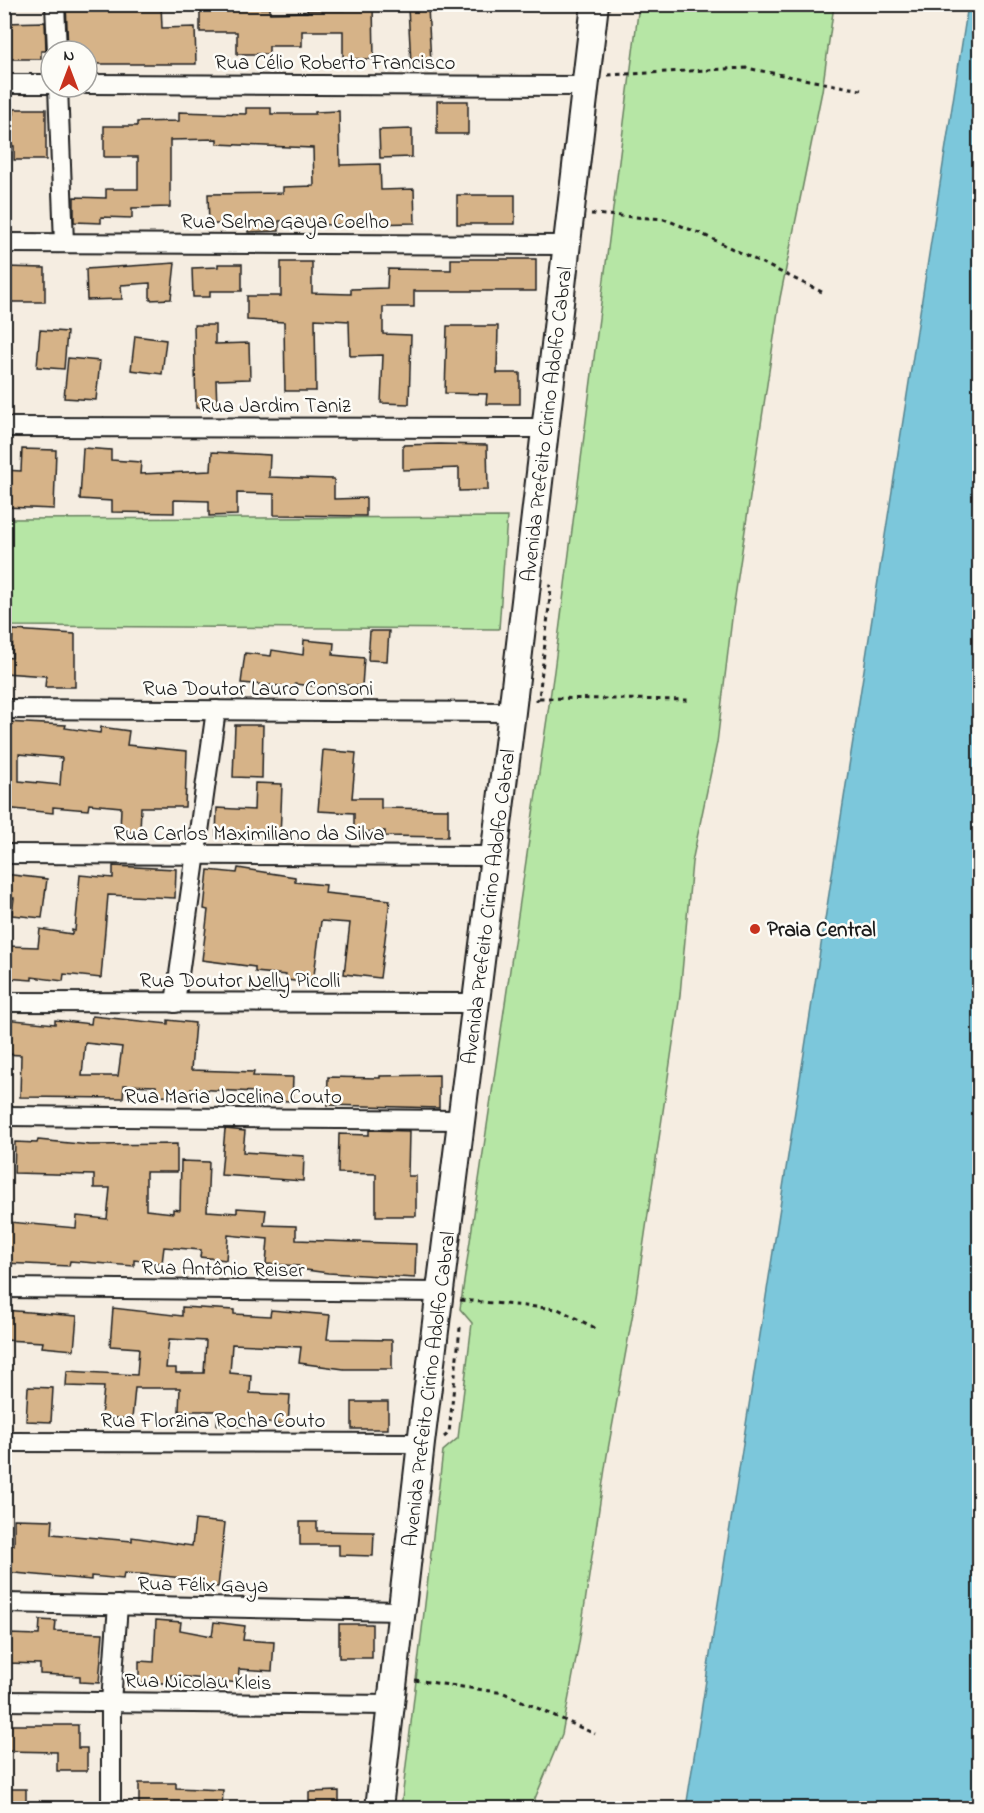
<svg xmlns="http://www.w3.org/2000/svg" width="984" height="1813" font-family="'Indie Flower',sans-serif">
<style>
.green{fill:#b6e6a5;stroke:#698160;stroke-width:1.5}
.water{fill:#7bc7db;stroke:#55838f;stroke-width:1.5}
.building{fill:#d6b388;stroke:#1c1c1c;stroke-width:1.5;fill-rule:evenodd}
.lines{fill:none;stroke-linecap:round;stroke-linejoin:round}
.minor-casing{stroke:#1c1c1c;stroke-width:22}
.secondary-casing{stroke:#1c1c1c;stroke-width:30}
.path{stroke:#1c1c1c;stroke-width:3;stroke-dasharray:4.5 4.5;stroke-linecap:butt}
.minor{stroke:#fdfcf7;stroke-width:18}
.secondary{stroke:#fdfcf7;stroke-width:26}
.poi-dot{fill:#c8321e;stroke:#fdfcf7;stroke-width:2}
.labels{text-anchor:middle;stroke-width:5;stroke-linejoin:round;paint-order:stroke}
.street-label{font-size:21px;fill:#1c1c1c;stroke:#fdfcf7}
.poi-label{font-size:21px;font-weight:bold;fill:#1c1c1c;stroke:#fdfcf7;text-anchor:start}
</style>
<rect width="100%" height="100%" fill="#f5ede1"/>
<filter id="ink" filterUnits="userSpaceOnUse"><feTurbulence type="fractalNoise" baseFrequency=".0167" numOctaves="2"/><feDisplacementMap in="SourceGraphic" scale="12" xChannelSelector="R" yChannelSelector="G"/><feConvolveMatrix kernelMatrix="1 2 1 2 8 2 1 2 1" color-interpolation-filters="sRGB"/></filter>
<g filter="url(#ink)">
<!-- green -->
<g class="green">
<polygon points="639,5 834,5 822,91 780,298 733,610 717,743 692,862 680,995 636,1296 607,1455 579,1643 562,1734 531,1808 401,1808 443,1451 458,1438 472,1323 460,1309 554,671"/>
<polygon points="507,517 499,629 5,626 5,519"/>
</g>
<!-- water -->
<polygon class="water" points="968,5 980,5 979,1808 686,1808"/>
<!-- building -->
<g class="building">
<polygon points="66,4 161,4 162,28 195,27 196,64 87,64 87,51 68,51"/>
<polygon points="344,4 373,4 374,59 343,59 343,31 302,31 302,46 269,46 269,54 237,54 237,32 200,32 200,9 270,8 270,13 307,12 307,10 344,10"/>
<polygon points="428,7 431,63 411,64 408,8"/>
<polygon points="45,22 46,51 41,51 41,59 4,59 4,23"/>
<rect x="437" y="101" width="31" height="33"/>
<polygon points="246,108 271,108 271,114 315,114 315,112 339,111 340,165 380,164 381,190 414,189 415,223 315,225 315,220 279,221 279,231 248,232 248,224 209,224 208,194 283,193 283,187 314,186 313,148 217,144 217,139 170,140 170,207 132,208 132,218 101,217 101,223 74,222 74,197 106,198 106,189 138,189 138,157 104,157 104,126 137,126 137,122 179,121 179,112 246,114"/>
<polygon points="14,109 46,109 46,160 14,160 14,146 4,146 4,114 14,114"/>
<polygon points="412,129 412,157 380,158 379,130"/>
<rect x="457" y="195" width="58" height="29"/>
<polygon points="451,259 536,259 536,291 414,291 414,307 383,307 383,334 411,335 409,404 381,403 383,355 350,356 349,321 315,319 316,391 285,391 284,322 247,320 247,296 281,296 281,262 312,262 312,293 351,294 351,289 387,288 388,269 451,270"/>
<polygon points="175,263 171,299 150,300 150,283 121,285 122,299 87,300 86,269"/>
<polygon points="218,264 242,264 242,291 210,291 210,297 193,297 192,268 218,267"/>
<polygon points="4,267 45,268 45,302 4,302"/>
<polygon points="194,325 215,325 215,344 249,343 250,379 216,380 217,408 196,408"/>
<polygon points="447,326 498,326 497,373 520,373 520,404 486,404 487,394 445,393"/>
<polygon points="40,330 67,332 64,369 37,367"/>
<polygon points="135,336 166,340 162,374 131,370"/>
<polygon points="68,358 100,361 96,400 64,398"/>
<polygon points="439,444 487,445 488,490 459,491 459,468 403,470 403,445"/>
<polygon points="83,448 111,450 111,460 141,462 140,474 211,471 212,452 270,455 269,477 334,479 334,499 366,498 366,516 274,515 274,494 237,493 237,515 209,516 209,501 174,500 174,513 112,512 112,501 80,499"/>
<polygon points="22,449 56,450 54,509 4,507 4,470 21,471"/>
<polygon points="13,630 75,634 75,687 45,687 46,676 4,673 4,657 12,658"/>
<polygon points="370,631 389,631 387,661 368,660"/>
<polygon points="304,640 334,643 333,655 364,658 362,686 330,684 329,688 295,684 294,687 241,683 245,653 271,656 272,650 303,655"/>
<path d="M4,722L66,725L65,728L100,733L101,727L129,731L127,745L187,751L185,807H141L140,832H120L121,807L89,804L88,810L53,807V813L4,808ZM19,754L62,758L60,785L19,781Z"/>
<polygon points="235,725 263,725 262,778 233,777"/>
<polygon points="323,750 356,753 352,798 381,798 381,808 448,809 448,837 385,836 385,831 354,832 354,813 318,811"/>
<polygon points="255,783 282,784 280,839 216,836 217,808 254,810"/>
<polygon points="113,866 176,869 175,898 108,895 101,978 64,974 63,981 32,977 32,980 5,978 7,946 38,947 40,929 72,934 72,930 75,931 80,875 113,878"/>
<polygon points="238,868 295,877 295,882 326,885 325,893 390,900 380,978 344,974 350,923 321,921 313,983 286,980 286,975 255,972 255,967 202,960 208,910 204,909 208,870 237,873"/>
<polygon points="4,874 47,879 42,918 12,915 14,898 4,898"/>
<path d="M92,1016L168,1024V1020L195,1023L191,1070L254,1072L253,1076L293,1077L292,1101L256,1100L257,1092L191,1089V1097L156,1096V1086L124,1085L123,1098L20,1097L21,1055L4,1054V1019L55,1024V1020L91,1024ZM85,1043L122,1047L118,1076H82Z"/>
<polygon points="439,1075 439,1108 327,1105 328,1077 380,1078 380,1076"/>
<polygon points="225,1129 245,1131 243,1152 304,1156 303,1181 221,1175"/>
<polygon points="369,1130 409,1131 408,1176 416,1176 416,1216 376,1216 376,1174 338,1173 339,1134 369,1135"/>
<polygon points="38,1140 90,1145 177,1144 177,1172 146,1172 146,1210 173,1213 173,1209 180,1210 181,1161 209,1162 207,1211 237,1213 237,1208 266,1210 264,1225 296,1226 296,1240 416,1244 415,1278 328,1273 299,1269 299,1266 266,1264 268,1239 228,1235 226,1260 200,1257 201,1250 164,1247 162,1263 134,1260 134,1266 70,1261 69,1266 4,1263 4,1230 8,1230 9,1222 76,1228 77,1216 107,1219 110,1188 94,1188 94,1175 14,1173 15,1142 37,1143"/>
<path d="M182,1307L234,1310V1314L270,1316L271,1310L330,1315L327,1339L392,1340V1369H344L299,1363L301,1347L232,1344L230,1373L251,1375L250,1393L290,1395L288,1424L248,1422L247,1427L217,1425L218,1411H179L180,1388H135L132,1419L101,1417L104,1387L66,1386L67,1371L137,1375L139,1348L110,1346L113,1308L182,1316ZM169,1339L206,1341L204,1373H176V1368H166Z"/>
<polygon points="4,1310 77,1316 74,1350 42,1347 43,1342 4,1340"/>
<polygon points="28,1387 53,1388 51,1422 26,1421"/>
<rect x="352" y="1402" width="36" height="27"/>
<polygon points="14,1519 53,1520 52,1534 132,1541 132,1537 192,1546 195,1520 225,1523 218,1587 201,1586 201,1580 154,1575 124,1573 123,1579 91,1576 91,1580 4,1572 4,1544 14,1545"/>
<polygon points="300,1522 317,1522 317,1531 374,1532 373,1556 339,1555 339,1545 300,1545"/>
<polygon points="40,1620 56,1621 55,1631 103,1633 99,1683 80,1682 80,1676 40,1674 40,1664 7,1663 8,1634 39,1635"/>
<polygon points="156,1620 181,1622 180,1630 212,1636 214,1622 245,1626 243,1640 274,1642 272,1671 239,1669 238,1683 171,1675 171,1683 139,1683 139,1661 154,1662"/>
<rect x="339" y="1624" width="33" height="34"/>
<polygon points="4,1725 78,1725 78,1748 87,1748 87,1771 57,1771 57,1752 4,1751"/>
<polygon points="139,1783 176,1783 176,1788 223,1790 222,1809 139,1809"/>
<rect x="4" y="1789" width="22" height="20"/>
<polygon points="339,1791 339,1809 309,1809 309,1792"/>
</g>
<g class="lines">
<defs>
<g id="minor">
<polyline points="55,4 57,51"/>
<polyline points="4,84 51,84"/>
<polyline points="87,84 584,86"/>
<polyline points="58,87 64,243"/>
<polyline points="4,243 565,245"/>
<polyline points="4,427 545,428"/>
<polyline points="4,709 512,712"/>
<polyline points="4,854 494,856"/>
<polyline points="4,1002 476,1003"/>
<polyline points="175,1003 216,710"/>
<polyline points="4,1116 461,1120"/>
<polyline points="4,1288 441,1292"/>
<polyline points="4,1442 421,1443"/>
<polyline points="4,1603 401,1611"/>
<polyline points="4,1701 391,1705"/>
<polyline points="111,1808 111,1702 118,1605"/>
</g>
<g id="secondary">
<path id="s1" d="M379,1808L421,1443L512,712L595,4"/>
</g>
</defs>
<!-- minor casing -->
<use href="#minor" class="minor-casing"/>
<!-- secondary casing -->
<use href="#secondary" class="secondary-casing"/>
<!-- path -->
<g class="path">
<polyline points="608,75 746,68 861,90"/>
<polyline points="591,214 664,219 704,235 822,292"/>
<polyline points="539,698 690,700"/>
<polyline points="535,701 539,698 551,588 549,585"/>
<polyline points="460,1300 558,1309 597,1329"/>
<polyline points="444,1437 449,1433 460,1328 457,1324"/>
<polyline points="415,1680 504,1693 595,1734"/>
</g>
<!-- minor -->
<use href="#minor" class="minor"/>
<!-- secondary -->
<use href="#secondary" class="secondary"/>
</g>
</g>
<!-- markers -->
<circle class="poi-dot" cx="755" cy="929" r="6"/>
<g class="labels">
<!-- street labels -->
<g class="street-label">
<text x="335" y="69">Rua Célio Roberto Francisco</text>
<text x="285" y="228">Rua Selma Gaya Coelho</text>
<text x="275" y="412">Rua Jardim Taniz</text>
<text dy="7" stroke="none"><textPath href="#s1" startOffset="1394">Avenida Prefeito Cirino Adolfo Cabral</textPath></text>
<text x="258" y="695">Rua Doutor Lauro Consoni</text>
<text x="249" y="840">Rua Carlos Maximiliano da Silva</text>
<text dy="7" stroke="none"><textPath href="#s1" startOffset="908">Avenida Prefeito Cirino Adolfo Cabral</textPath></text>
<text x="240" y="987">Rua Doutor Nelly Picolli</text>
<text x="233" y="1103">Rua Maria Jocelina Couto</text>
<text transform="translate(223 1268) rotate(1)" y="7">Rua Antônio Reiser</text>
<text dy="7" stroke="none"><textPath href="#s1" startOffset="422">Avenida Prefeito Cirino Adolfo Cabral</textPath></text>
<text x="213" y="1427">Rua Florzina Rocha Couto</text>
<text transform="translate(203 1584) rotate(1)" y="7">Rua Félix Gaya</text>
<text transform="translate(198 1681) rotate(1)" y="7">Rua Nicolau Kleis</text>
</g>
<!-- poi labels -->
<g class="poi-label">
<text x="767" y="936">Praia Central</text>
</g>
</g>
<!-- margin -->
<rect width="984" height="1813" fill="none" stroke="#fdfcf7" stroke-width="24"/>
<rect x="12" y="12" width="960" height="1789" fill="none" stroke="#1c1c1c" stroke-width="2" filter="url(#ink)"/>
<!-- north arrow -->
<g transform="translate(69 69)"><circle r="28" fill="#fdfcf7" stroke="#a3a29f" stroke-width="1.5"/>
<path d="M0-4.5L10 22L0 15L-10 22Z" fill="#c8321e"/>
<text y="-9" font-size="16" font-weight="bold" text-anchor="middle" fill="#1c1c1c">N</text>
</g>
</svg>
